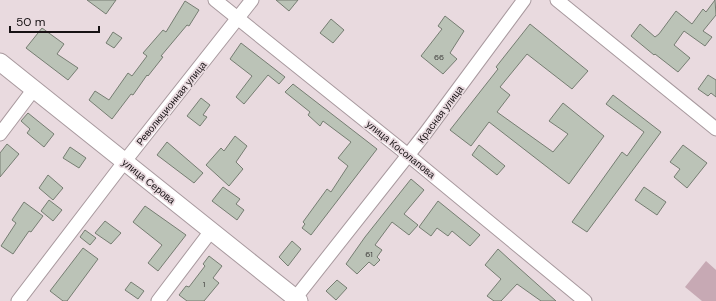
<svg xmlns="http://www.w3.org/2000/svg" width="716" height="301" font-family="'DM Sans',sans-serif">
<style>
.green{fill:#c7a9b4}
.building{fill:#bbc3b7;stroke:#767d72}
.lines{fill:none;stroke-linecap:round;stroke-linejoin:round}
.minor-casing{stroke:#a8999e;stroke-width:15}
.tertiary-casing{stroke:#a8999e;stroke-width:19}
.minor{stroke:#fff;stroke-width:13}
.tertiary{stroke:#fff;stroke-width:17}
.labels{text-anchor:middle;stroke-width:3.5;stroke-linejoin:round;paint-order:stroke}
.number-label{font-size:8px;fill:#403e3d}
.street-label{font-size:10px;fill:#171214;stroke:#e9dadf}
</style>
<rect width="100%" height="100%" fill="#e9dadf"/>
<!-- green -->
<polygon class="green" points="706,261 716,270 716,301 702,301 685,287"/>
<!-- building -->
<g class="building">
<polygon points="87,0 116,0 106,14"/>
<polygon points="276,0 298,0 289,11"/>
<polygon points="715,0 716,15 703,31 712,37 705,46 684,31 674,45 690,58 678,72 655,54 654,55 631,36 640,24 655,37 659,34 676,11 692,24 703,9 706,12"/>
<polygon points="185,1 199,10 189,26 187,25 161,56 163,57 148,76 147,75 133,95 131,94 112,119 89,100 95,91 109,100 128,73 132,76 147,56 143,53 163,30 166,32"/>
<polygon points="445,16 464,31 450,53 457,59 443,74 421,56 442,29 438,26"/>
<polygon points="331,19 344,30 333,43 320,33"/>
<polygon points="530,24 588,71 572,89 527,54 500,87 510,95 497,112 553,152 568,134 549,121 563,103 604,136 569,184 489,122 471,146 450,130 498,69 496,67"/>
<polygon points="42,28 64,44 57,54 78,68 68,80 26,48"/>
<polygon points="113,32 122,38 114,48 106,43"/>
<polygon points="241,43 285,77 279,84 268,75 244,104 236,97 252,76 230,59"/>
<polygon points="708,75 716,80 716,97 711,93 708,96 698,89"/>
<polygon points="293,84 377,149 311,235 302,228 305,224 303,222 327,189 331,192 348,166 338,158 351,142 323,121 320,126 308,115 310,112 285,92"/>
<polygon points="613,95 661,132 587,232 572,222 622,152 627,156 644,132 606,104"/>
<polygon points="201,98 210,105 203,115 207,117 200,126 187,116"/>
<polygon points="28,113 54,134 44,147 27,133 30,129 21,121"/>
<polygon points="235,136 247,146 236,162 243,169 229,186 206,165 221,148 224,151"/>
<polygon points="167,142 203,173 194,183 157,155"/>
<polygon points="7,144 19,154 0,177 0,153"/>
<polygon points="479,145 505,166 497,175 472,155"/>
<polygon points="683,145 707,163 687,188 674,177 680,169 670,162"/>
<polygon points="70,147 86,158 79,168 63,158"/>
<polygon points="48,175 63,188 53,200 39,188"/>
<polygon points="411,179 424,190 404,214 418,225 409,235 392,222 375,245 382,250 377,257 380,260 374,266 369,262 357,274 346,264 365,237"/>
<polygon points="223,187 240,199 236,204 244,210 237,220 212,201"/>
<polygon points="644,187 666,202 657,215 635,200"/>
<polygon points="49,200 62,210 53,221 41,211"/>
<polygon points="438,201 480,235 470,246 452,231 448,236 437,228 431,236 419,227"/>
<polygon points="24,202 43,216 31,232 29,231 13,254 1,246 16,223 12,220"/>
<polygon points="145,206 186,235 158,271 148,263 162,245 133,222"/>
<polygon points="105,221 121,233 111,244 95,233"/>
<polygon points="85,230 96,238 90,245 80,237"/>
<polygon points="292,241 301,249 288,266 279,257"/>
<polygon points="83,248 98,259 67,301 63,301 50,291"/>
<polygon points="498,249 510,260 556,301 541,301 517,284 501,301 494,301 487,296 501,279 485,265"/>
<polygon points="209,256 222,266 213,278 219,283 204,301 187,301 179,295 186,286 189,287 205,266 203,264"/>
<polygon points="337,280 347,288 336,300 326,291"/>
<polygon points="131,282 144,291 138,299 125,290"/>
</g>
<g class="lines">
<defs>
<g id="minor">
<polyline points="215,0 408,155 585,301"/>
<polyline points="557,0 716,129"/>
<polyline points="0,134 34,89"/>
<polyline points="18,301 125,161 252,0"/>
<polyline points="158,301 211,231"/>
<polyline points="293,301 424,135 524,0"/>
</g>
<polyline id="tertiary" points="0,62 299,301"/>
</defs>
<!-- minor casing -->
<use href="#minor" class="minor-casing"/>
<!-- tertiary casing -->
<use href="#tertiary" class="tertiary-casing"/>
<!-- minor -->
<use href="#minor" class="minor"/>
<!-- tertiary -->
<use href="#tertiary" class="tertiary"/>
</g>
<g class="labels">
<!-- number labels -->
<g class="number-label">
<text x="439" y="60">66</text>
<text x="369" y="257">61</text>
<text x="204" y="287">1</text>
</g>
<!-- street labels -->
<g class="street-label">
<text transform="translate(171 103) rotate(-51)" y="4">Революционная улица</text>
<text transform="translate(440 114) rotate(-53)" y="4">Красная улица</text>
<text transform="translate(401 149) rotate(39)" y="4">улица Косолапова</text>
<text transform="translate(149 181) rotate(39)" y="4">улица Серова</text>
</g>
</g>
<!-- scale -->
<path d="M10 26v6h89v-6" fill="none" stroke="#171214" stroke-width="2"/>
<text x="16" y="26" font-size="12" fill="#171214" stroke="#e9dadf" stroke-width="3" paint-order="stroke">50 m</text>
</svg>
